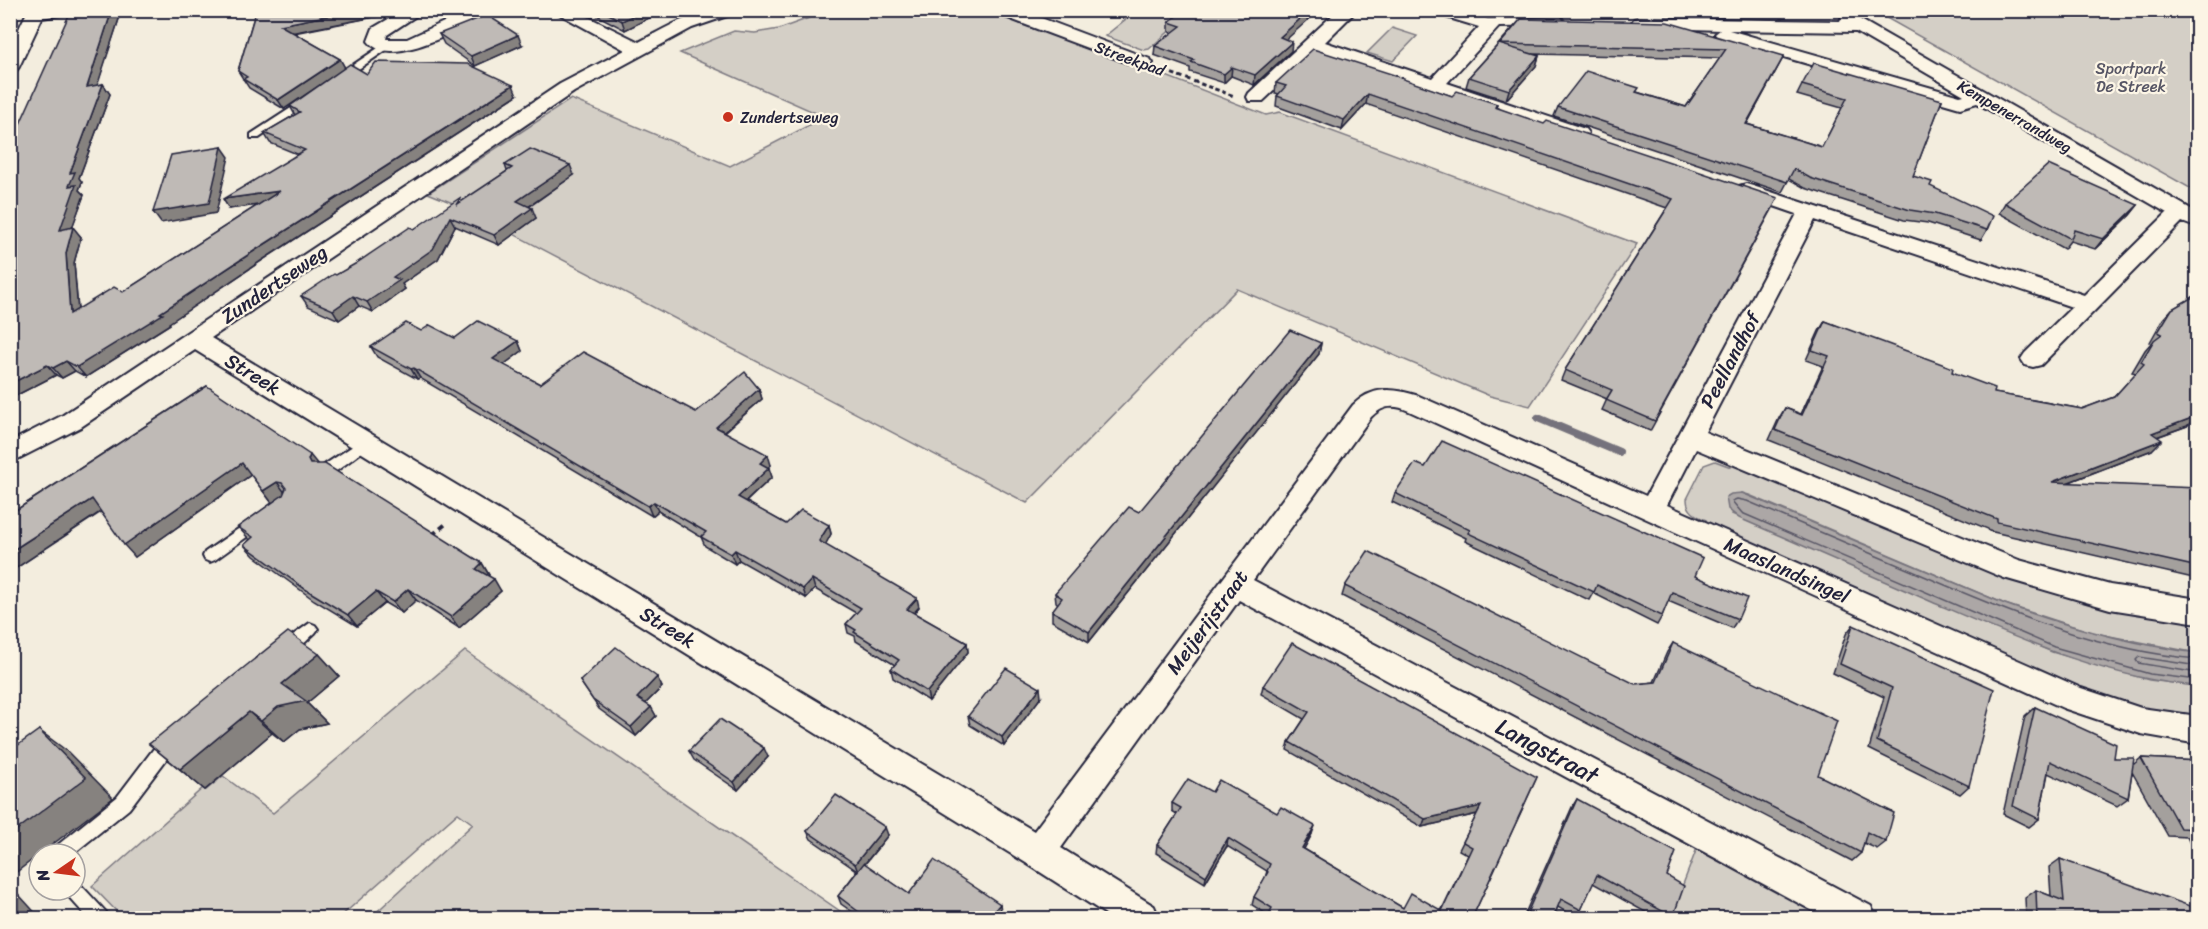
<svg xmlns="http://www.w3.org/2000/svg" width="2208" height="929" font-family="Sriracha,sans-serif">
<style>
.green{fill:#d4cfc6;stroke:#7b7880;stroke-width:1.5}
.water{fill:#aca7a6;stroke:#75727b;stroke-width:1.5}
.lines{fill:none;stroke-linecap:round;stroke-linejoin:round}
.shore{stroke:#595766;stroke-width:1.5}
.stream{stroke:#75727b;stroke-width:8}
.service-casing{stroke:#22223b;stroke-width:4}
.minor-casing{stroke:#22223b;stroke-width:4}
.path-far1{stroke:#22223b;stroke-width:3;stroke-dasharray:4.5 3;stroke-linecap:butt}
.path{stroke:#22223b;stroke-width:4;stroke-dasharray:6 4.5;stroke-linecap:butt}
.service{fill:#fcf5e5;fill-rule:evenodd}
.minor{fill:#fcf5e5;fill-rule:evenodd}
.wall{fill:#a4a09d;stroke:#22223b;stroke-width:1.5}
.shaded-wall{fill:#86827f;stroke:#22223b;stroke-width:1.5}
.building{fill:#bfbab6;stroke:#22223b;stroke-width:1.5}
.poi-dot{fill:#c8321e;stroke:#fcf5e5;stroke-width:2}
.labels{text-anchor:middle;stroke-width:4.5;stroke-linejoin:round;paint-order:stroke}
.far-street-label{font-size:16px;fill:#22223b;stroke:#fcf5e5}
.far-park-label{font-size:16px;fill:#575665;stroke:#fcf5e5}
.far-poi-label{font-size:16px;fill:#22223b;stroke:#fcf5e5;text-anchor:start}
.street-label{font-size:20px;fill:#22223b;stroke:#fcf5e5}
.near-street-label{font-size:24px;fill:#22223b;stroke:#fcf5e5}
</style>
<rect width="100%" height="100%" fill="#f3edde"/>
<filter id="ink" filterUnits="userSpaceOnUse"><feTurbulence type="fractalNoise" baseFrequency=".0167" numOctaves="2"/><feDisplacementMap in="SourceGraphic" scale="12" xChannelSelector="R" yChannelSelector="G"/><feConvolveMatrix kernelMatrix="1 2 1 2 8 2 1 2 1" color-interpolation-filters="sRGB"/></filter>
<g filter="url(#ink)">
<!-- green -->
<g class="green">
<polygon points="997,10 1266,115 1280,112 1637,244 1530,406 1490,396 1237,289 1027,503 460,206 428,193 571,99 730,166 825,117 680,53 734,31 755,33 779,29 809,18 819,11"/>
<polygon points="1136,11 1163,11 1183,19 1149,49 1144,50 1105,36"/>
<polygon points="1874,11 2197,11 2197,192"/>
<polygon points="1392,28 1417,36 1393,61 1367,53"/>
<path d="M1715,461L1731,467L1734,462L1994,570L2197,619V653L2094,633L2005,604L1749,495L1742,493L1732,514L2052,652L2149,680L2197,686V720L2122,707L1704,526L1706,520C1696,516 1687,511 1687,499L1704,465Z"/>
<polygon points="465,651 850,918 370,918 473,824 458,813 339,918 123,918 92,886 203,788 206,790 223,776 273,813"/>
<polygon points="1697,848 1837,918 1670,918"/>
</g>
<!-- water -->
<path class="water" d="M1742,493L2005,604C2068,627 2131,644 2197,653V686C2104,678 2018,639 1932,602C1868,574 1804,546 1739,518L1728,509L1726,497L1731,494Z"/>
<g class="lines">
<!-- shore -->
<g class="shore">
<path d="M2198,659C2101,651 2012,614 1924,576C1865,551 1806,526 1747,501L1737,499L1732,501L1742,513L2054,647L2150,674L2198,680"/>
<polyline points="2198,666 2139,657 2136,660 2138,663 2198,673"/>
</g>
<!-- stream -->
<polyline class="stream" points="1538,418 1619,452"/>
<defs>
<g id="service">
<polygon points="760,10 771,10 767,13"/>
<polygon points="384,44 392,46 344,79 338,79 338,75"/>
<polygon points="308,97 312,98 312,102 259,138 251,138 251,134"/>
<polygon points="365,438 372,443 370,446 331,475 321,475 319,471 321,467"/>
<polygon points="257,516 262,518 264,522 262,526 215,560 210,562 205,560 203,556 205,552"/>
<path d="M310,623L315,625L318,629L315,633C306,641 291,659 279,655L276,650L279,645Z"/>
<polygon points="173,733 179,735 181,740 129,809 73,854 51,854 54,848 117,797 158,743"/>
<polygon points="75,882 80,884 106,912 109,918 88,918 68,896 65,890 75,890"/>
</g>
<g id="minor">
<polygon points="28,10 68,10 66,14 42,18 19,67 16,71 10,72 10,47"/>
<path d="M404,10H425L387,35L386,39H407L470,10H493L491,14C466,25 390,71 368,41L373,28Z"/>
<path d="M552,10H574L639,42C675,23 693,10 735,10L733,14L692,28L574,92L211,338L1034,831L1353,405C1373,385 1395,388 1419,396L1646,496L1797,214L1739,194L1736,190L1739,186L1746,184L1753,186L2084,295L2167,213L1977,103L1960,108L1953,106L1718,38L1715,34L1720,30L1634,27L1631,23L1634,19L1640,18L1840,21L1842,16H1854L2198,213V228L2182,222L2041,365L2033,367L2025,365L2021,359L2025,353L2072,307L1815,220L1705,432L2019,560L2110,585L2198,599V623L2110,609L2004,578L1696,449L1667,505L2081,688L2141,708L2198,716V744L2141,734L2063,708L1409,411C1394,404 1383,405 1371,417L1253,580L1871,906L1876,918H1826L1239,600L1061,848L1154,906L1159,918H1112L1026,863L195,350L81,427L10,463V442L63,415L560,84L625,50ZM1729,30L1856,32L1964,95L1960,96Z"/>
<polygon points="995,10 1020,10 1150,59 1153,63 1150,67 1138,67 997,14"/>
<polygon points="1338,10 1357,10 1325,42 1432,78 1479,27 1436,14 1434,10 1461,10 1488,19 1561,17 1564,21 1561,25 1555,26 1499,27 1447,83 1585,129 1588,133 1585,137 1571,137 1316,51 1263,101 1249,101 1247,97 1249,93"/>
</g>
</defs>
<!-- service casing -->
<use href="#service" class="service-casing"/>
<!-- minor casing -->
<use href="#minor" class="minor-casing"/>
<!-- path-far1 -->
<polyline class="path-far1" points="1165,71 1234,96"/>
<!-- path -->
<polyline class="path" points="432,535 447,523"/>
<!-- service -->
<use href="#service" class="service"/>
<!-- minor -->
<use href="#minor" class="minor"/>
</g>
<!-- wall -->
<g class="wall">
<polygon points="256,10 389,10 390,14 294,33 340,59 345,68 284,109 249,88 238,71"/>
<polygon points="587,10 665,10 625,30"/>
<polygon points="1513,10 1611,10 1609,15 1514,14"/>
<polygon points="1618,10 1765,10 1763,14"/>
<polygon points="119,19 97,85 103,84 110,94 79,178 82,182 79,190 84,195 72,227 81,237 74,263 78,309 123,292 258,205 229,209 297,154 270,143 264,133 295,115 290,106 367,74 517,95 261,261 169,323 170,324 86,377 75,371 62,378 56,375 13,397 15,399 10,401 10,146"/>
<polygon points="1521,19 1784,56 1747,124 1822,147 1842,108 1797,95 1802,85 1942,100 1913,176 1930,186 1987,230 1981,240 1928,223 1904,220 1805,188 1789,179 1782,192 1554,116 1558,107 1637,92 1686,107 1720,58 1533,54 1539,56 1536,66 1506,100 1466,87 1469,77"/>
<polygon points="1169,22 1286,40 1291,51 1254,85 1231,76 1224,83 1190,72 1190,68 1154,55 1155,46 1172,33 1169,31"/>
<polygon points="439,34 522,45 475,66 444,44"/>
<polygon points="1404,80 1452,96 1497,104 1496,108 1773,208 1650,431 1602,410 1607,399 1561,380 1565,370 1667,208 1366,104 1342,130 1276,106 1277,96 1279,94 1275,93 1276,83"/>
<polygon points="505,165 574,175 529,207 536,218 499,245 455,226 438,259 402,284 405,289 373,312 359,306 339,320 308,306 301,296 463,201 507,171"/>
<polygon points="2005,203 2138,205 2130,215 2095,249 2070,241 2064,249 1999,213"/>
<polygon points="2198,293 2198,414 2187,426 2157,437 2152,450 2067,483 2198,489 2198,578 2193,578 1989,531 1988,529 1769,440 1779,418 1785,408 1801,414 1823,366 1806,360 1819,331 1825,321 1952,372 1994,393 2082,409 2114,397 2136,373 2132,372 2145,350 2151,343 2150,342 2163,319 2172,309 2197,295 2196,294"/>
<polygon points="421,331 455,338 518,341 522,351 503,365 540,384 696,412 759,389 762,399 725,432 771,465 768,468 772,477 746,502 786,524 829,525 831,534 825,545 919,607 914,613 967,643 968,652 929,701 893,678 891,669 895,665 856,641 855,636 848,633 846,624 856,613 815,589 806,598 739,560 735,564 705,546 701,537 658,511 652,516 420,378 417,379 377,357 371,347"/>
<polygon points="1321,343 1319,354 1089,642 1052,621 1052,611 1058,604 1056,602 1055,593 1139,512"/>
<polygon points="207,386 317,464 482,563 489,575 488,576 501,591 459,628 416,600 402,613 385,603 357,626 314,600 254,556 244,545 250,540 238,527 272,503 251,475 135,557 101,512 10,572 10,514"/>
<polygon points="1425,467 1695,576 1738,619 1732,628 1668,601 1662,616 1657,625 1593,593 1589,600 1465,541 1466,538 1392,502 1395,493"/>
<polygon points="1345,586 1635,684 1654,682 1667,652 1673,643 1818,775 1886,842 1877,849 1864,843 1861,853 1852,861 1342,596"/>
<polygon points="1853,625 1969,786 1960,794 1869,749 1884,697 1833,673 1846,634"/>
<polygon points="319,654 339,676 307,703 327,723 300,729 284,742 272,733 205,790 149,744"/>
<polygon points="657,677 662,687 645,704 651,707 656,716 636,736 599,709 580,681"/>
<polygon points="1263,686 1537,777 1472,918 1267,918 1268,915 1252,905 1254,897 1265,878 1267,871 1227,846 1205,883 1156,853 1157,845 1177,814 1172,811 1172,803 1212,792 1312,834 1304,849 1403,908 1441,911 1468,855 1459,850 1477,814 1422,827 1287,750 1289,742 1304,719 1261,694"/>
<polygon points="1041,697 1004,746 970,725 968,716"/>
<polygon points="2035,707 2114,758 2134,764 2141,758 2198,761 2198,861 2187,837 2168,836 2132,772 2128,798 2117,806 2048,773 2039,819 2029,827 2003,814 2025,716"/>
<polygon points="689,751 768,757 738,790 694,760"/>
<polygon points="1577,799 1667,876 1673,917 1671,918 1656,918 1593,883 1581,910 1576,918 1558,907 1553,918 1523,918 1572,807"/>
<polygon points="807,831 888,835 865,864 909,894 1000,904 1001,912 857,915 841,904 838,896 857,871 811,839"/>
<polygon points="2060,859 2198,918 2026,918 2025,898 2036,890 2051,896 2049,867"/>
</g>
<!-- shaded-wall -->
<g class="shaded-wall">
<polygon points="112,10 114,10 119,19 94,96 87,87"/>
<polygon points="356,10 389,10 390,14 285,34 280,25"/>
<polygon points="644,10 665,10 625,30 622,21"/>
<polygon points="1310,10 1319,10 1278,47 1280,37"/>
<polygon points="518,35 522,45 475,66 471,56"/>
<polygon points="1292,42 1291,51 1254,85 1255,75"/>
<polygon points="1539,56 1536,66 1506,100 1509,90"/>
<polygon points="1784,56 1779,65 1742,133 1746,124"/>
<polygon points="340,59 345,68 284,109 278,100"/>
<polygon points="1232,67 1231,76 1224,83 1224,74"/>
<polygon points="103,84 110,94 79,178 82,182 79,190 84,195 68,239 60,230 69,186 70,173"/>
<polygon points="513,85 517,95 261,261 169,323 170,324 86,377 77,367 254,251"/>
<polygon points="1368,94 1366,104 1342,130 1344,120"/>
<polygon points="222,147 229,157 216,213 161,223 153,212"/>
<polygon points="570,165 574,175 522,211 517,201"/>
<polygon points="280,191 286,201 229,209 223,199"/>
<polygon points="2138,205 2130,215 2095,249 2103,239"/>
<polygon points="532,208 536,218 499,245 494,235"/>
<polygon points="450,217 455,226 438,259 402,284 405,289 373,312 367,302 393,277"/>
<polygon points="73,227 81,237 74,263 79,324 70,314 66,253"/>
<polygon points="353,296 359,306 339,320 333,310"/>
<polygon points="518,341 522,351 498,369 493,359"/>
<polygon points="1321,343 1319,354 1089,642 1089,632"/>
<polygon points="66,361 75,371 62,378 53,368"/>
<polygon points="47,365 56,375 13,397 15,399 10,401 10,384"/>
<polygon points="414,368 420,378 417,379 411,369"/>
<polygon points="759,389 762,399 719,436 716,427"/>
<polygon points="2197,416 2187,426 2142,442 2152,433"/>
<polygon points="2162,440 2152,450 2043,492 2052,482"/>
<polygon points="310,455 319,466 310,464 308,460"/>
<polygon points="768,455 771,465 763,472 760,463"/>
<polygon points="242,463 252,474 135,557 124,545"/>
<polygon points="769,468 772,477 741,506 738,497"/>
<polygon points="277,482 286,494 272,503 263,491"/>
<polygon points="92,499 103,510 10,572 10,552"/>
<polygon points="654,502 658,511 652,516 648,506"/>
<polygon points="829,525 831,534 822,551 819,541"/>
<polygon points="735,550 739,560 735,564 731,554"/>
<polygon points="482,563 489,575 484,580 476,569"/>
<polygon points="494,579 501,591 459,628 451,617"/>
<polygon points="812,579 815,589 806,598 803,589"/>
<polygon points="408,589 416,600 402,613 393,602"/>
<polygon points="376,592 385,603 357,626 348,615"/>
<polygon points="917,598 919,607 909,618 907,609"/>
<polygon points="967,643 968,652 929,701 927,692"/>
<polygon points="319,654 339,676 307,703 327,723 300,729 284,742 261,721 282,684"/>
<polygon points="657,677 662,687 642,707 637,698"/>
<polygon points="1040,688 1041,697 1004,746 1002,737"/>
<polygon points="651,707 656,716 636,736 631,727"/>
<polygon points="249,712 272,733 205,790 180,769"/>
<polygon points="39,730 67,751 113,798 10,877 10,835"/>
<polygon points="764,748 768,757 738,790 734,782"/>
<polygon points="1481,806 1477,814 1422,827 1425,819"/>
<polygon points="1315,826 1312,834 1300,856 1302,848"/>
<polygon points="885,827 888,835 858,872 855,864"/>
<polygon points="1228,838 1227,846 1205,883 1206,876"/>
<polygon points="10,885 40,918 25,918 10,902"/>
<polygon points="1000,904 1001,912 996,918 988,918"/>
</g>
<!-- building -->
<g class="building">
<polygon points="103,10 112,10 87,87 103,84 70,173 75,172 69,186 76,185 60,230 73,227 66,253 70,314 114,287 123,292 280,191 223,199 305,150 264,133 300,112 290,106 350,64 367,74 376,62 468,64 513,85 254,251 160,313 163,314 77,367 66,361 53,368 47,365 10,384 10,146 69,15"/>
<polygon points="256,10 356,10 280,25 340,59 278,100 243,79 247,77 238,71"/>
<polygon points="601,10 644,10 622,21"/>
<polygon points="1184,10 1310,10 1280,37 1292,42 1255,75 1232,67 1224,74 1191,62 1194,60 1155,46 1181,26 1169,22"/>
<polygon points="487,15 518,35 471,56 439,34"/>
<polygon points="1521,19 1667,22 1784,56 1746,124 1822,147 1847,98 1802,85 1814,63 1942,100 1913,176 1932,182 1930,186 1993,216 1987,230 1935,214 1910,210 1810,178 1794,169 1787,182 1558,107 1586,71 1639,88 1636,92 1686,107 1726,49 1500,44"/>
<polygon points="1499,44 1539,56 1509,90 1469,77"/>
<polygon points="1313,49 1404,78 1403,79 1452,96 1457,91 1497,104 1495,107 1544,124 1547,121 1778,198 1655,421 1606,400 1612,390 1565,370 1673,199 1368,94 1344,120 1277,96 1286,86 1276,83"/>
<polygon points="222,147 209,203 153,212 171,155"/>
<polygon points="530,149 570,165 517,201 532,208 494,235 450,217 433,249 393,277 400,280 367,302 353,296 333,310 301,296 334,274 336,275 355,264 410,227 414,229 461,197 456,205 512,168 505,165"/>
<polygon points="2048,165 2138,205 2103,239 2074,230 2071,239 2005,203"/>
<polygon points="2198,294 2198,414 2197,416 2152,433 2162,440 2052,482 2198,488 2198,567 1997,522 1997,519 1775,430 1785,408 1802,415 1829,356 1812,350 1825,321 1953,368 1952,372 1995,388 1994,393 2082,409 2114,397 2144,364 2141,362 2154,340 2162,334 2158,332 2172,309"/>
<polygon points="478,321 518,341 493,359 540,384 583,352 696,412 745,372 759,389 716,427 768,455 760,463 769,468 738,497 786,524 801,510 829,525 819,541 917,598 907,609 967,643 927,692 891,669 899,660 854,632 856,630 846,624 861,608 812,579 803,589 735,550 731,554 701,537 706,532 654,502 648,506 414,368 411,369 371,347 406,323 421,331 430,325 455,338"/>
<polygon points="1290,330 1321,343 1089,632 1052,611 1062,598 1055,593 1129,507 1139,512"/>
<polygon points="207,386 310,455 308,460 310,464 325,464 482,563 476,569 494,579 451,617 408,589 393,602 376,592 348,615 305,589 244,545 253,537 238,527 283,495 286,488 282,483 277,482 263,491 242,463 124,545 92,499 10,552 10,514"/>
<polygon points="1442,441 1703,558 1695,576 1747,598 1738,619 1672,592 1662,616 1597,585 1594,592 1468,533 1470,530 1395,493 1415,463 1425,467"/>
<polygon points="1368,551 1635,684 1656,682 1673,643 1837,721 1818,775 1894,813 1886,842 1867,832 1861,853 1345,586"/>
<polygon points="1853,625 1994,689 1969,786 1877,741 1892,688 1840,664"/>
<polygon points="288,632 319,654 282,684 306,701 278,707 261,721 249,712 180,769 149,744"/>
<polygon points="1292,643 1537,777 1472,918 1276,918 1269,914 1272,908 1254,897 1268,872 1267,871 1270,864 1228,838 1206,876 1157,845 1181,808 1172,803 1188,779 1212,792 1219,780 1277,813 1281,807 1315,826 1302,848 1403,908 1411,893 1442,911 1472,847 1463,842 1481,806 1425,819 1289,742 1309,712 1263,686"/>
<polygon points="616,647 657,677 637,698 651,707 631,727 593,700 580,681"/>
<polygon points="1006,668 1040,688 1002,737 968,716"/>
<polygon points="2035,707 2116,744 2114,758 2134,758 2128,798 2050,761 2039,819 2013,806"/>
<polygon points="720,719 764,748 734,782 689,751"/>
<polygon points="39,730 86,778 10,835 10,751"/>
<polygon points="2141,758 2198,761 2198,829 2180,828"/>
<polygon points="836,795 885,827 855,864 807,831"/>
<polygon points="1577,799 1676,852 1667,876 1684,886 1673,917 1597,875 1581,910 1561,899 1553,918 1525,918"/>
<polygon points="2060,859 2198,909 2198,918 2037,918 2036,890 2064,901"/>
<polygon points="934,860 1000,904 988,918 854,918 859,912 838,896 864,863 909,894"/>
<polygon points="10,902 25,918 10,918"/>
</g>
</g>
<!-- markers -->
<circle class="poi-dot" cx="728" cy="117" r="6"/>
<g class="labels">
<!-- far-street labels -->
<g class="far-street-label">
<text transform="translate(1130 58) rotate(20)" y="6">Streekpad</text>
<text transform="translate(2015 116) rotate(30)" y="6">Kempenerrandweg</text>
</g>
<!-- far-park labels -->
<g class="far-park-label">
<text x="2131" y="74">Sportpark<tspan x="2131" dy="18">De Streek</tspan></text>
</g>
<!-- far-poi labels -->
<g class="far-poi-label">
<text x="740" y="123">Zundertseweg</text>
</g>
<!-- street labels -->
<g class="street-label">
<text transform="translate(274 284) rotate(-34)" y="7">Zundertseweg</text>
<text transform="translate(1730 360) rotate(-62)" y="7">Peellandhof</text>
<text transform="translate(253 374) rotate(31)" y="7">Streek</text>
<text transform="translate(1787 570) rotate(24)" y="7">Maaslandsingel</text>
<text transform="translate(1207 622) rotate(-54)" y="7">Meijerijstraat</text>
<text transform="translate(668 627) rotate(31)" y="7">Streek</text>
</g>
<!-- near-street labels -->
<g class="near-street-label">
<text transform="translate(1547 751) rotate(28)" y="8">Langstraat</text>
</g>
</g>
<!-- margin -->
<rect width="2208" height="929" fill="none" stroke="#fcf5e5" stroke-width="36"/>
<rect x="18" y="18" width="2172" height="893" fill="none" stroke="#22223b" stroke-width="2" filter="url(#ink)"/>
<!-- north arrow -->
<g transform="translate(57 872) rotate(256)"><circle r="28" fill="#fcf5e5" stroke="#a5a1a1" stroke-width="1.5"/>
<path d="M0-4.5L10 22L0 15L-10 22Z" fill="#c8321e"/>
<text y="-9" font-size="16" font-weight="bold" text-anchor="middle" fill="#22223b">N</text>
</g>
</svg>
